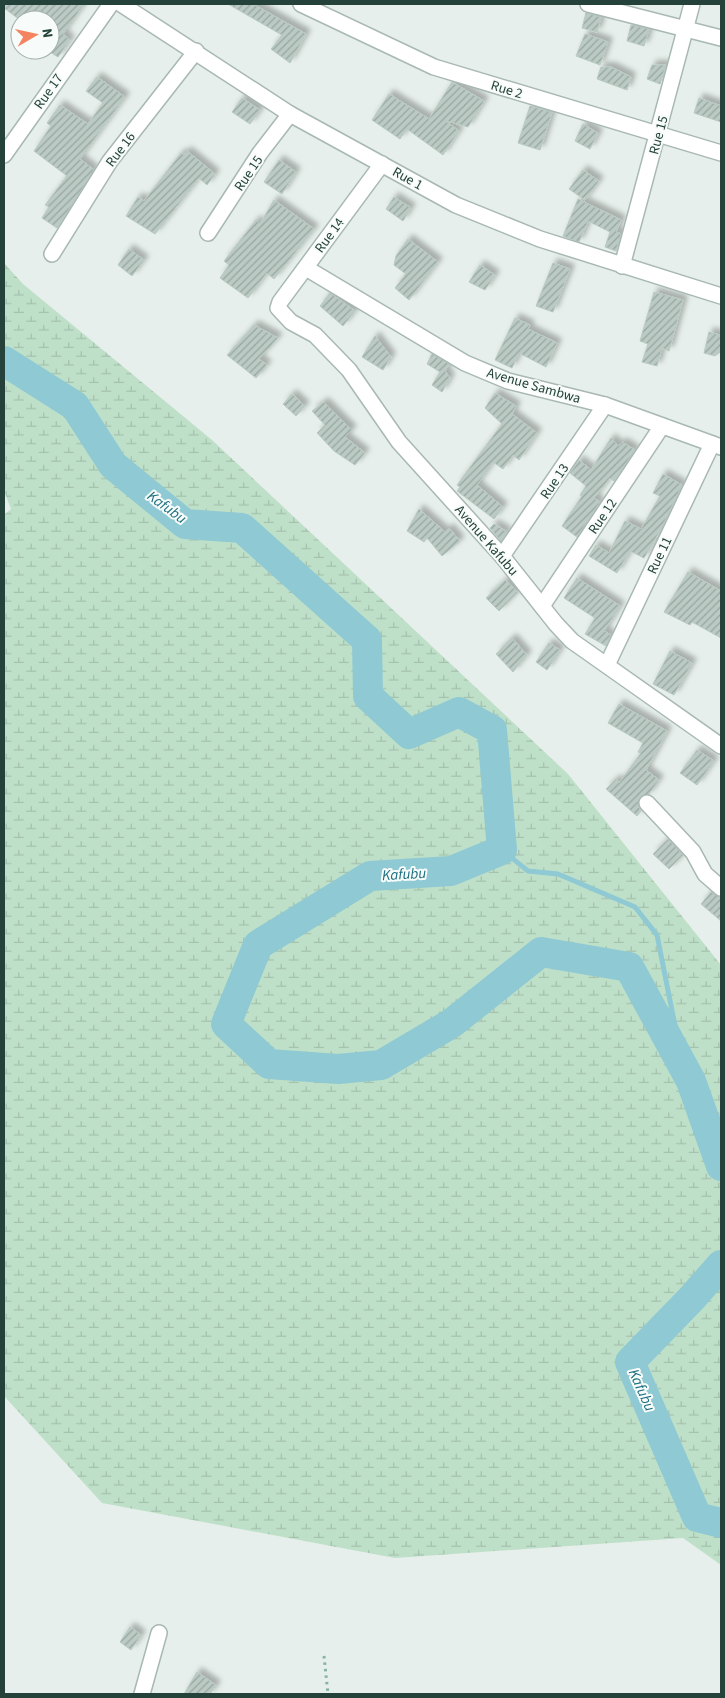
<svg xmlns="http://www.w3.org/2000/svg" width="725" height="1698" font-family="'Source Sans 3',sans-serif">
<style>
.wetland{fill:url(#wetland-marsh)}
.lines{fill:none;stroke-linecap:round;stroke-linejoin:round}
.stream{stroke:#8ec9d4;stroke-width:5}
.river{stroke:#8ec9d4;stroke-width:30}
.building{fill:url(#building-hatch);stroke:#b8c9c2;filter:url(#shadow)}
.minor-casing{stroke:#a8b8b2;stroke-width:18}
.path{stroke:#86b3a5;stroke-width:3;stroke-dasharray:2.5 4;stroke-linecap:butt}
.minor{stroke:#fff;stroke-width:15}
.labels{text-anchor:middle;stroke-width:4;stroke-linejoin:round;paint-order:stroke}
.street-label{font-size:14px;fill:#24423a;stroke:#f7fbf9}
.water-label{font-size:15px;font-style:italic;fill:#1c6f80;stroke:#f7fbf9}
</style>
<defs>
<pattern id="wetland-marsh" width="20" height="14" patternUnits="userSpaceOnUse" patternTransform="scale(1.25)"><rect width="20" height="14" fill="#bfe0c8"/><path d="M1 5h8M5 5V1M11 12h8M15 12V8" fill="none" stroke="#a4c1ad"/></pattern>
<pattern id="building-hatch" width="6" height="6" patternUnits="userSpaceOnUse" patternTransform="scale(1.25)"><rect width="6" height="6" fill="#bbcac4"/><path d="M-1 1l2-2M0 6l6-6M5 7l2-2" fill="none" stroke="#98a6a0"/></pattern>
<filter id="shadow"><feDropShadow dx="4.5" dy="-4.5" stdDeviation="2.5" flood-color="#0004"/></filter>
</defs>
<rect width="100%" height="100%" fill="#e6efeb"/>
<!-- wetland -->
<polygon class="wetland" points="4,263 23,284 212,440 568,774 721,965 721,1565 683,1538 395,1558 102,1503 4,1396 4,515 11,509 4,491"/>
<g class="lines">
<!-- stream -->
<polyline class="stream" points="502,850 528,871 558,874 635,907 657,935 683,1066"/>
<!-- river -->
<g class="river">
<polyline points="4,361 75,406 113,465 185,524 242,528 367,640 368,696 409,734 459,712 492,730 502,850 451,871 370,876 258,945 226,1024 269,1064 338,1069 381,1065 452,1023 541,952 629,967 691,1081 721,1166"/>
<polyline points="721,1265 692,1298 630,1362 697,1517 721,1523"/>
</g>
</g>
<!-- building -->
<g class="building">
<polygon points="4,4 84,4 63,34 70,40 58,57 50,52 50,20 20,20 4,8"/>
<polygon points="228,4 253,4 306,34 290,63 271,49 282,35"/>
<polygon points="586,13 601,17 597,32 582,28"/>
<polygon points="631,25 649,29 644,46 627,41"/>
<polygon points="585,34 608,42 600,65 576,56"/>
<polygon points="652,65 666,65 660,84 647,79"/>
<polygon points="601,67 611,67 631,77 627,90 597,79"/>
<polygon points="97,77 125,97 80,159 94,170 57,228 42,218 49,207 45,205 67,176 34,151 51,126 47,123 60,105 88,124 103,103 86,91"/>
<polygon points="452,82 484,101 468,127 444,120 459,131 443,155 407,129 400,139 372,120 389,94 429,119"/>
<polygon points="242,98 260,110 250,124 232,112"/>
<polygon points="699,98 721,106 721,122 694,113"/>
<polygon points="530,106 552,112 540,150 518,143"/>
<polygon points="583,124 598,133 590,149 575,141"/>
<polygon points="187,151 215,174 207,185 199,178 155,234 126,216 138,197 144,201 181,153 184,155"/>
<polygon points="279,160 296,172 282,194 264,182"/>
<polygon points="583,170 599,181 585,200 569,189"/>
<polygon points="394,197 411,208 403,221 386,209"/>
<polygon points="578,199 621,220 616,232 621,234 616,251 605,247 610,232 588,221 579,242 563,236"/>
<polygon points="274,200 314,229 274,279 267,273 248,298 220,278 229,265 224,261 256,220 260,224"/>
<polygon points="408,239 438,262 409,300 395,288 406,274 394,265 396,256"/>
<polygon points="129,249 144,260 132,276 118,265"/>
<polygon points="553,263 570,269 553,312 536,306"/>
<polygon points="480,265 495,275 485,290 469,282"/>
<polygon points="654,292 683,300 669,351 662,348 657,366 642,362 648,344 640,341"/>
<polygon points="330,293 355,311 343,326 320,306"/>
<polygon points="515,318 530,325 528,329 557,343 546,367 519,353 512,368 495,360"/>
<polygon points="254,325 278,338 259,359 267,365 256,378 227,355"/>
<polygon points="709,332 720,335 721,351 715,356 704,353"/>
<polygon points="375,336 391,357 383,370 362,357"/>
<polygon points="432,354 449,364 445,371 450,378 442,392 432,385 440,372 427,364"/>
<polygon points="495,393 516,406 512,414 537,433 519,460 513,455 503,469 493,462 477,485 503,507 494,519 457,491 460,487 457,485 502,424 485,408"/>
<polygon points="292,394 305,406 296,416 283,404"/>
<polygon points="324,402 352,430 345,437 365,453 355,465 334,451 317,433 325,425 312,411"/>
<polygon points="611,438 619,446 622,442 635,450 614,481 610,478 594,498 600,502 577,537 562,526 582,496 580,495 586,486 570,473 579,460 591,470"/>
<polygon points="663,474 682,485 661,529 644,558 630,551 617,573 589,556 596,545 609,553 625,521 641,529 660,496 653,493"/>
<polygon points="419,509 445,532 449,528 460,541 442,556 427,538 424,542 407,531"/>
<polygon points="494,524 507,532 501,541 490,528"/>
<polygon points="688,572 721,591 721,638 692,622 690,625 664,612"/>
<polygon points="577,578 620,606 604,631 611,635 606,646 585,634 595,618 564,598"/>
<polygon points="505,580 518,592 499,611 486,598"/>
<polygon points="512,638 527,655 513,672 496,654"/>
<polygon points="549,643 560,650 547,670 536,662"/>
<polygon points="670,651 692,663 674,695 653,684"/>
<polygon points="619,704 667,731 646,770 659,780 649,794 640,797 638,805 641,811 637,816 606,789 616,779 619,783 641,753 638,752 643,743 608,723"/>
<polygon points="697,750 714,761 697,785 680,773"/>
<polygon points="668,839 683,855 669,869 653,854"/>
<polygon points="711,892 721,897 721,921 701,904"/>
<polygon points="130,1627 141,1635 131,1650 120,1642"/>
<polygon points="197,1672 216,1685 210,1694 184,1694"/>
</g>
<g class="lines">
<defs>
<g id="minor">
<polyline points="121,4 290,114 456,205 540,239 721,296"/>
<polyline points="301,4 434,67 721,153"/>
<polyline points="588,4 721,38"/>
<polyline points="4,155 111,4"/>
<polyline points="382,164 280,302 278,308 291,322 315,335 349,370 399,442 502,556 556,624 572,641 721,746"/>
<polyline points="208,233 260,153 290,114"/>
<polyline points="52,254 110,161 196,51"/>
<polyline points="622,266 692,4"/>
<polyline points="306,268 465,363 508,381 605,405 721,447"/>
<polyline points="502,556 605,405"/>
<polyline points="542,606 662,426"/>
<polyline points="607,665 712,444"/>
<polyline points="647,803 693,852 705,874 721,888"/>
<polyline points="142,1694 159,1633"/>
</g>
</defs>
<!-- minor casing -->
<use href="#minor" class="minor-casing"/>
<!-- path -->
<g class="path">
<polyline points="324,1656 328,1694"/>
<polyline points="526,1694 526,1693"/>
</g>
<!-- minor -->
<use href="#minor" class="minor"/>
</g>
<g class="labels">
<!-- street labels -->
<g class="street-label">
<text transform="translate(507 89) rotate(17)" y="5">Rue 2</text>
<text transform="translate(48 91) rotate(-55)" y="5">Rue 17</text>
<text transform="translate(658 135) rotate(-75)" y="5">Rue 15</text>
<text transform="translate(120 149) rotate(-53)" y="5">Rue 16</text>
<text transform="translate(248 173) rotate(-56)" y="5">Rue 15</text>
<text transform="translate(408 178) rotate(29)" y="5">Rue 1</text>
<text transform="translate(329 235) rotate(-54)" y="5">Rue 14</text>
<text transform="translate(534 385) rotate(16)" y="5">Avenue Sambwa</text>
<text transform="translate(554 481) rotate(-56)" y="5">Rue 13</text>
<text transform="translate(602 516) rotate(-56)" y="5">Rue 12</text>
<text transform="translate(487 540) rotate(49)" y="5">Avenue Kafubu</text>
<text transform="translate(659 555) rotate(-65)" y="5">Rue 11</text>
</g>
<!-- water labels -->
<g class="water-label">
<text transform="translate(167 507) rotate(36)" y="5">Kafubu</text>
<text transform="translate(404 874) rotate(-3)" y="5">Kafubu</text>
<text transform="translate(642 1390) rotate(66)" y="5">Kafubu</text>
</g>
</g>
<!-- border -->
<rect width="725" height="1698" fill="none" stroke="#24423a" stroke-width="10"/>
<!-- north arrow -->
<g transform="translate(35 35) rotate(81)"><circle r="24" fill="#f7fbf9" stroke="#a3b1ad"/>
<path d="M0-4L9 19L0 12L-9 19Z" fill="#f4845f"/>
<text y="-8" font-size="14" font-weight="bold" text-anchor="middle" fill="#24423a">N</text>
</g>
</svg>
